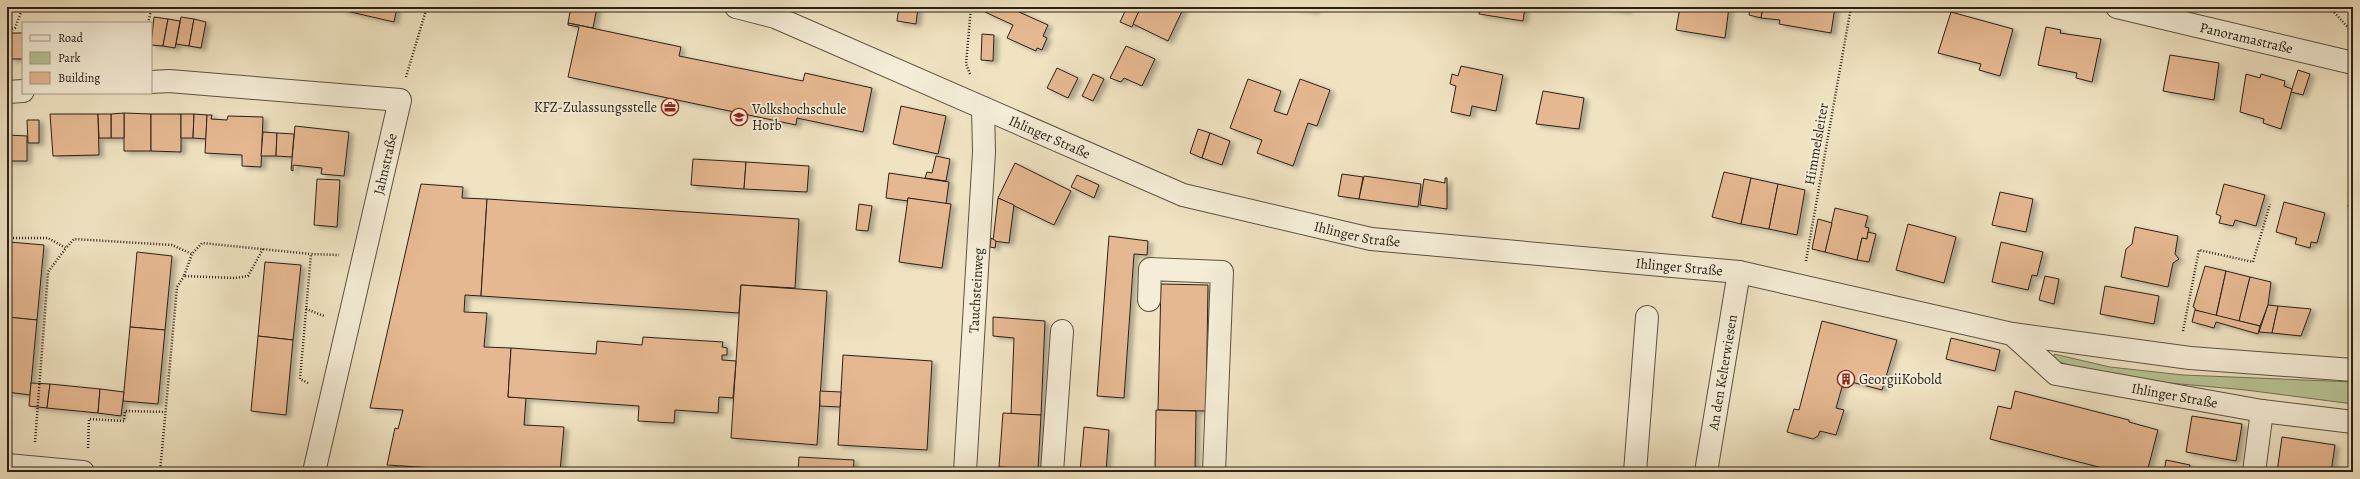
<svg xmlns="http://www.w3.org/2000/svg" width="2360" height="479" font-family="Alegreya,serif">
<style>
.green{fill:#b8c494;stroke:#717256}
.building{fill:#e6b891;stroke:#2a2018;filter:url(#shadow)}
.lines{fill:none;stroke-linecap:round;stroke-linejoin:round}
.minor-casing{stroke:#5c5142;stroke-width:24}
.path{stroke:#2a2018;stroke-width:2.5;stroke-dasharray:1 2;stroke-linecap:butt}
.minor{stroke:#f5edd7;stroke-width:22}
.labels{text-anchor:middle;stroke-width:3.5;stroke-linejoin:round;paint-order:stroke}
.street-label{font-size:14px;fill:#2a2018;stroke:#f5edd7}
.poi-label{font-size:14px;fill:#2a2018;stroke:#f5edd7;text-anchor:start}
</style>
<defs>
<filter id="shadow"><feDropShadow dx="4.5" dy="2.5" stdDeviation="2" flood-color="#0004"/></filter>
</defs>
<rect width="100%" height="100%" fill="#f0e3c2"/>
<filter id="stains"><feTurbulence type="fractalNoise" baseFrequency=".005" numOctaves="4"/><feColorMatrix values="0 0 0 0 .2 0 0 0 0 .09 0 0 0 0 .02 0 0 0 .5 -.17"/></filter>
<radialGradient id="worn" r=".72"><stop offset=".6" stop-color="#630" stop-opacity="0"/><stop offset="1" stop-color="#630" stop-opacity=".3"/></radialGradient>
<!-- green -->
<polygon class="green" points="2054,354 2110,367 2183,375 2353,382 2353,404 2246,390 2104,377 2054,360"/>
<!-- building -->
<g class="building">
<polygon points="343,7 397,7 394,22 342,10"/>
<polygon points="571,7 597,7 593,28 568,23"/>
<polygon points="899,7 918,7 916,24 897,21"/>
<polygon points="987,7 1021,7 1019,12 1048,25 1043,36 1047,38 1042,50 1037,48 1036,51 1007,38 1013,25 985,12"/>
<polygon points="1127,7 1141,7 1132,27 1120,22"/>
<polygon points="1141,7 1184,7 1168,41 1133,24"/>
<polygon points="1291,7 1316,7 1315,11"/>
<polygon points="1480,7 1525,7 1523,21 1479,14"/>
<polygon points="1605,7 1628,7 1627,11"/>
<polygon points="1680,7 1729,7 1725,38 1676,30"/>
<polygon points="1750,7 1763,7 1761,18 1749,15"/>
<polygon points="1763,7 1835,7 1831,33 1779,24 1780,20 1761,18"/>
<polygon points="1951,12 2013,29 2000,76 1979,70 1981,64 1938,53"/>
<polygon points="154,17 168,19 163,46 151,45"/>
<polygon points="181,17 194,19 189,46 176,44"/>
<polygon points="168,19 180,21 175,48 163,46"/>
<polygon points="194,19 206,22 201,48 189,46"/>
<polygon points="568,23 681,47 679,56 803,81 805,73 872,88 863,132 797,118 796,125 568,77 579,27 568,25"/>
<polygon points="2046,27 2061,30 2060,33 2101,39 2092,82 2076,78 2077,73 2038,65"/>
<rect x="10" y="33" width="13" height="26"/>
<polygon points="982,34 994,35 993,61 981,60"/>
<polygon points="1126,46 1155,59 1142,86 1124,78 1121,82 1110,78"/>
<polygon points="2170,55 2219,63 2214,100 2163,91"/>
<polygon points="1461,66 1503,75 1496,111 1472,106 1470,116 1451,112 1456,86 1450,84 1452,74 1458,76"/>
<polygon points="1057,68 1078,78 1068,98 1047,88"/>
<polygon points="2298,70 2310,74 2303,95 2291,92"/>
<polygon points="1093,74 1104,79 1093,101 1082,96"/>
<polygon points="2246,74 2260,78 2261,74 2285,81 2284,86 2292,89 2281,129 2263,123 2264,119 2240,112"/>
<polygon points="1248,79 1281,91 1274,111 1287,115 1300,79 1330,90 1317,126 1308,123 1293,166 1257,153 1262,140 1230,128"/>
<polygon points="1543,91 1584,98 1579,129 1536,124"/>
<polygon points="901,106 946,116 938,154 893,144"/>
<polygon points="124,113 151,114 151,151 124,151"/>
<polygon points="124,113 124,138 111,138 111,114"/>
<polygon points="50,114 98,114 99,155 53,156"/>
<polygon points="98,114 111,114 111,138 99,138"/>
<polygon points="151,114 181,114 181,152 151,151"/>
<polygon points="181,114 194,114 193,138 181,138"/>
<polygon points="194,114 207,115 206,139 193,138"/>
<polygon points="207,115 212,115 211,119 227,120 228,116 263,117 261,167 242,166 242,155 205,153"/>
<polygon points="27,120 39,120 39,143 28,143"/>
<polygon points="295,126 349,132 344,176 321,174 322,168 293,165 293,171 291,170"/>
<polygon points="1198,129 1210,133 1202,158 1190,153"/>
<polygon points="263,132 277,133 276,156 261,156"/>
<polygon points="277,133 294,134 292,157 276,156"/>
<polygon points="1210,133 1230,141 1222,165 1202,158"/>
<polygon points="7,135 27,136 27,161 7,161"/>
<polygon points="936,156 950,159 946,181 925,178 927,172 932,173"/>
<polygon points="693,159 746,162 744,189 691,185"/>
<polygon points="746,162 809,166 807,192 744,189"/>
<polygon points="1015,163 1071,191 1054,225 998,198"/>
<polygon points="1724,172 1751,178 1741,224 1712,217"/>
<polygon points="889,173 949,182 946,204 908,198 908,201 886,198"/>
<polygon points="1342,174 1363,177 1359,199 1338,196"/>
<polygon points="1077,175 1099,185 1094,198 1071,187"/>
<polygon points="1364,176 1421,184 1418,207 1359,199"/>
<polygon points="1445,178 1447,178 1447,209 1420,205 1424,179 1445,183"/>
<polygon points="1751,178 1778,184 1769,229 1741,224"/>
<polygon points="317,179 340,180 337,227 314,225"/>
<polygon points="421,184 463,187 462,198 487,199 481,296 465,295 464,312 487,313 484,347 511,348 508,397 526,398 524,425 564,427 560,472 498,472 387,465 395,428 398,429 403,410 370,408"/>
<polygon points="1778,184 1805,190 1797,235 1769,229"/>
<polygon points="2224,184 2265,195 2256,226 2235,220 2233,226 2219,223 2221,216 2216,214"/>
<polygon points="2000,192 2033,199 2026,232 1992,225"/>
<polygon points="2350,195 2353,195 2353,208 2348,207"/>
<polygon points="908,198 951,204 942,268 899,262"/>
<polygon points="998,198 1014,205 1009,243 993,241"/>
<polygon points="487,199 799,219 795,288 741,285 739,313 481,296"/>
<polygon points="2284,202 2325,213 2317,243 2311,242 2310,248 2295,244 2297,238 2276,232"/>
<polygon points="859,204 872,206 868,231 856,230"/>
<polygon points="1835,208 1868,216 1865,227 1869,228 1868,232 1867,239 1862,238 1857,260 1825,252"/>
<polygon points="1818,219 1832,223 1825,252 1812,249"/>
<polygon points="1908,224 1956,237 1944,283 1896,270"/>
<polygon points="2135,227 2178,236 2175,254 2179,259 2173,263 2168,287 2121,277 2126,249 2132,244"/>
<polygon points="1868,232 1876,234 1869,262 1857,260 1862,238 1867,239"/>
<polygon points="1109,236 1148,241 1147,255 1134,254 1124,398 1097,396"/>
<polygon points="991,238 996,241 995,248 990,247"/>
<polygon points="9,242 44,245 37,320 7,317"/>
<polygon points="2001,242 2043,252 2037,276 2032,275 2028,290 1992,282"/>
<polygon points="137,252 172,256 165,330 130,327"/>
<polygon points="265,262 301,265 293,340 258,336"/>
<polygon points="2205,266 2226,271 2216,316 2195,310 2195,308 2193,307"/>
<polygon points="2226,271 2250,277 2239,322 2216,317"/>
<polygon points="2045,276 2059,279 2054,304 2039,300"/>
<polygon points="2250,277 2271,282 2268,305 2260,326 2239,321"/>
<polygon points="1161,284 1208,285 1206,411 1158,410"/>
<polygon points="741,285 827,291 817,445 731,438"/>
<polygon points="2105,286 2159,296 2154,324 2100,314"/>
<polygon points="2268,305 2278,306 2272,333 2259,332"/>
<polygon points="2278,306 2311,309 2301,336 2272,333"/>
<polygon points="2195,310 2260,326 2258,334 2216,322 2214,328 2192,322"/>
<polygon points="7,317 37,320 30,395 7,392"/>
<polygon points="993,317 1045,321 1041,415 1011,414 1014,338 993,336"/>
<polygon points="1822,321 1897,340 1882,390 1844,380 1836,408 1844,410 1836,435 1820,431 1818,436 1813,439 1787,432 1794,409 1799,410"/>
<polygon points="130,327 165,330 158,404 123,401"/>
<polygon points="258,336 293,340 286,415 251,411"/>
<polygon points="643,337 723,342 722,347 727,348 727,355 722,355 722,360 736,361 733,398 719,397 718,413 675,410 674,423 638,421 639,406 508,397 511,348 596,354 597,341 642,345"/>
<polygon points="1951,338 2000,350 1995,371 1946,359"/>
<polygon points="843,355 932,361 927,450 838,445"/>
<polygon points="31,383 50,384 47,408 29,406"/>
<polygon points="50,384 100,389 98,413 47,408"/>
<polygon points="100,389 124,392 121,416 98,413"/>
<polygon points="820,391 841,392 840,407 820,406"/>
<polygon points="2015,391 2129,420 2129,422 2158,430 2147,472 2118,472 1990,439 1998,406 2011,409"/>
<polygon points="1156,410 1196,411 1195,471 1155,470"/>
<polygon points="1003,413 1041,415 1038,469 999,467"/>
<polygon points="2192,416 2242,424 2236,461 2186,452"/>
<polygon points="1084,427 1109,430 1106,472 1080,472"/>
<polygon points="2282,437 2335,445 2331,472 2277,472"/>
<polygon points="799,457 854,460 853,472 798,472"/>
<polygon points="2166,460 2190,465 2189,472 2164,472"/>
</g>
<g class="lines">
<defs>
<g id="minor">
<path id="s1" d="M736,7L775,17L1183,195L1371,239L1739,272L2012,334L2190,358L2353,370"/>
<path id="s2" d="M2117,7L2353,63"/>
<polyline points="151,82 169,81 400,100 314,472"/>
<polyline points="7,92 23,91"/>
<polyline points="1149,300 1150,269 1222,272 1214,472"/>
<path id="s3" d="M2012,334L2056,374L2262,411L2353,422"/>
<polyline points="7,465 83,472"/>
<path id="s4" d="M965,472L984,152L983,108"/>
<polyline points="1052,472 1062,331"/>
<polyline points="1635,472 1647,317"/>
<path id="s5" d="M1706,472L1739,272"/>
<polyline points="2254,472 2262,411"/>
</g>
</defs>
<!-- minor casing -->
<use href="#minor" class="minor-casing"/>
<!-- path -->
<g class="path">
<polyline points="2334,7 2333,11 2353,33"/>
<polyline points="148,23 152,7"/>
<polyline points="7,52 7,30 15,28 23,7"/>
<polyline points="970,74 966,64 971,7"/>
<polyline points="406,77 427,7"/>
<polyline points="7,238 48,238 66,248 74,239 172,245 192,254"/>
<polyline points="263,249 248,276 235,278 184,276 192,254 202,243 311,254"/>
<polyline points="1806,261 1851,7"/>
<polyline points="306,309 324,316"/>
<polyline points="2183,331 2199,250 2253,262 2270,204"/>
<polyline points="308,383 300,379 311,254 339,255"/>
<polyline points="35,442 48,272 66,248"/>
<polyline points="88,448 89,419 124,421 125,411 165,412"/>
<polyline points="160,472 177,287 184,276"/>
</g>
<!-- minor -->
<use href="#minor" class="minor"/>
</g>
<!-- icons -->
<defs>
<symbol id="office-ring" viewBox="-11 -11 22 22"><circle r="9.5" fill="#f5edd7" stroke="#8f2418" stroke-width="1.5"/><path d="M-6-3h4V-5.5h4V-3h4V5H-6ZM-1-4.5V-3h2v-1.5ZM-6 0V1H6V0Z" fill="#8f2418"/></symbol>
<symbol id="university-ring" viewBox="-11 -11 22 22"><circle r="9.5" fill="#f5edd7" stroke="#8f2418" stroke-width="1.5"/><path d="M0-5L7-2L0 1L-7-2ZM-4 1L0 2.5L4 1V4Q0 6-4 4Z" fill="#8f2418"/></symbol>
<symbol id="building-ring" viewBox="-11 -11 22 22"><circle r="9.5" fill="#f5edd7" stroke="#8f2418" stroke-width="1.5"/><path d="M-4-6H4V6H1V3H-1V6H-4ZM-2.5-4.3h1.7v1.8h-1.7ZM.8-4.3h1.7v1.8H.8ZM-2.5-1h1.7V.8h-1.7ZM.8-1h1.7V.8H.8Z" fill="#8f2418"/></symbol>
</defs>
<g fill-rule="evenodd">
<use href="#office-ring" x="660" y="97" width="20" height="20"/>
<use href="#university-ring" x="729" y="107" width="20" height="20"/>
<use href="#building-ring" x="1836" y="369" width="20" height="20"/>
</g>
<g class="labels">
<!-- street labels -->
<g class="street-label">
<text dy="5" stroke="none"><textPath href="#s2" startOffset="133">Panoramastraße</textPath></text>
<text dy="5" stroke="none"><textPath href="#s1" startOffset="340">Ihlinger Straße</textPath></text>
<text transform="translate(1816 144) rotate(-80)" y="5">Himmelsleiter</text>
<text transform="translate(385 164) rotate(-77)" y="5">Jahnstraße</text>
<text dy="5" stroke="none"><textPath href="#s1" startOffset="664">Ihlinger Straße</textPath></text>
<text dy="5" stroke="none"><textPath href="#s1" startOffset="988">Ihlinger Straße</textPath></text>
<text dy="5" stroke="none"><textPath href="#s4" startOffset="182">Tauchsteinweg</textPath></text>
<text dy="5" stroke="none"><textPath href="#s5" startOffset="101">An den Kelterwiesen</textPath></text>
<text dy="5" stroke="none"><textPath href="#s3" startOffset="180">Ihlinger Straße</textPath></text>
</g>
<!-- poi labels -->
<g class="poi-label">
<text x="657" y="112" text-anchor="end">KFZ-Zulassungsstelle</text>
<text x="752" y="114">Volkshochschule<tspan x="752" dy="16">Horb</tspan></text>
<text x="1859" y="384">GeorgiiKobold</text>
</g>
</g>
<!-- margin -->
<rect width="2360" height="479" fill="none" stroke="#f0e3c2" stroke-width="24"/>
<rect x="8" y="8" width="2344" height="463" fill="none" stroke="#2a2018" stroke-width="2"/>
<rect x="12" y="12" width="2336" height="455" fill="none" stroke="#2a2018"/>
<!-- legend -->
<rect x="22" y="22" width="130" height="72" fill="#f5edd7" stroke="#a49b8b"/>
<rect x="30" y="35" width="20" height="6" fill="#f5edd7" stroke="#a49b8b"/>
<text x="58" y="42" font-size="12" fill="#2a2018">Road</text>
<rect x="30" y="52" width="20" height="12" fill="#b8c494" stroke="#a49b8b"/>
<text x="58" y="62" font-size="12" fill="#2a2018">Park</text>
<rect x="30" y="72" width="20" height="12" fill="#e6b891" stroke="#a49b8b"/>
<text x="58" y="82" font-size="12" fill="#2a2018">Building</text>
<rect width="100%" height="100%" filter="url(#stains)"/>
<rect width="100%" height="100%" fill="url(#worn)"/>
</svg>
